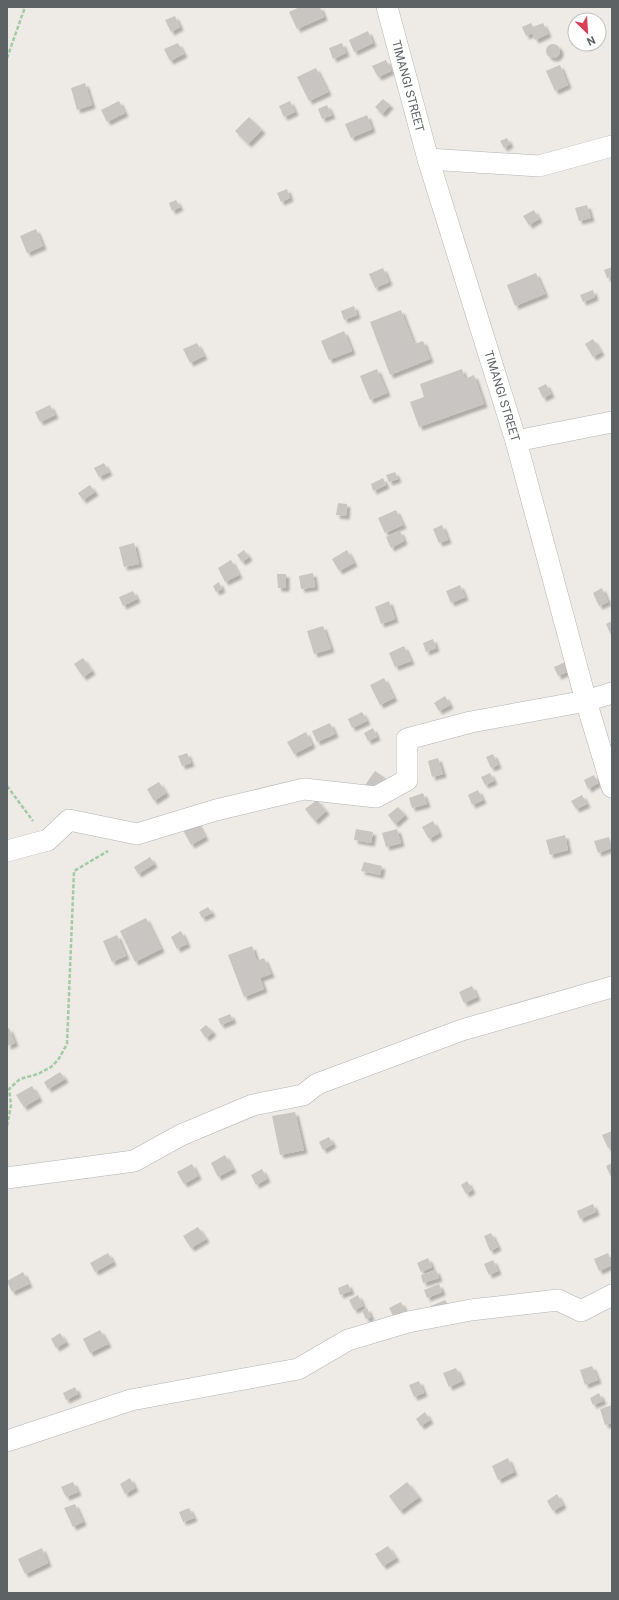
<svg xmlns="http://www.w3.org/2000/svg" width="619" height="1600" font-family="Roboto,sans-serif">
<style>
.building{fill:#c9c5c2;filter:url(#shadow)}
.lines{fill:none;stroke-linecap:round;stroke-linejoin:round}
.minor-casing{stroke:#b0b4b6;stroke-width:22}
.path{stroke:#a3caa4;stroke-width:2.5;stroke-dasharray:4 2;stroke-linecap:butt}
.minor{stroke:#fff;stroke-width:21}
.labels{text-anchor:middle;stroke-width:3;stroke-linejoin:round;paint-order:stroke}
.street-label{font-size:12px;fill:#5d6264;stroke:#fff}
</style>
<defs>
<filter id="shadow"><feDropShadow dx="3.5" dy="3.5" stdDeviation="1" flood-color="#0004"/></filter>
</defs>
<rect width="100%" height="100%" fill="#eeeae5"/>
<!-- building -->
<g class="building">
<polygon points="300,7 320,7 324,17 297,29 289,12"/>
<polygon points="175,16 180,27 171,32 165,20"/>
<polygon points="531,23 533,27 543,23 548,34 535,40 532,33 526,36 522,27"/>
<polygon points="368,31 373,43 354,52 349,40"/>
<polygon points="178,43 184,54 170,61 164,49"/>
<polygon points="342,43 346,53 333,59 329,48"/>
<circle cx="553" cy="51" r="7"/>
<polygon points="386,60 391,71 378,77 372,66"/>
<polygon points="560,65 568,85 555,91 546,71"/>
<polygon points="316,68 328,92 309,101 297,77"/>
<polygon points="85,83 92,105 77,110 71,88"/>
<polygon points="383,99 390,105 382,114 375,107"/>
<polygon points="119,101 125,113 107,122 101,110"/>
<polygon points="290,101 295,112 284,117 279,106"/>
<polygon points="327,105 332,115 322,119 318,109"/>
<polygon points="367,115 372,129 351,138 345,124"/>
<polygon points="249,117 262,130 248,144 235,131"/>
<polygon points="507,138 510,144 504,148 500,141"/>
<polygon points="287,189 290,198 281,202 277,193"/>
<polygon points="176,200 180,207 172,211 169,203"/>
<polygon points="587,205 591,218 579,221 575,208"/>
<polygon points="534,210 539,219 529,225 523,216"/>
<polygon points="36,229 43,246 27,253 20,236"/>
<polygon points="612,267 612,276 607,278 604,270"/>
<polygon points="383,268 389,282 375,288 369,274"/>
<polygon points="536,273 545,294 515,306 507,285"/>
<polygon points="593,290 595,297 583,302 580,295"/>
<polygon points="354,306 357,315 344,320 341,311"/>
<polygon points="401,310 414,344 423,341 430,359 390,375 370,322"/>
<polygon points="344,331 352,351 329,360 321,341"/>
<polygon points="593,339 601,352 593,357 585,344"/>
<polygon points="197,343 204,356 190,363 183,349"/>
<polygon points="377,369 387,393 370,400 360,376"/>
<polygon points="462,369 465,379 474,375 484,404 419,427 410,402 424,397 420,384"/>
<polygon points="546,384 551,394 543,398 538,388"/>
<polygon points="50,405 55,415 40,422 35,412"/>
<polygon points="104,463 109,472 99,477 94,468"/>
<polygon points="395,472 398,479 389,482 386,475"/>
<polygon points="383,478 386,485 373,491 371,484"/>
<polygon points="90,485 95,492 83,500 78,493"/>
<polygon points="338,503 347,504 346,516 336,515"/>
<polygon points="396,510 403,525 385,533 378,518"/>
<polygon points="442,525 448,540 439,543 433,529"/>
<polygon points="400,531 404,541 391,548 386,537"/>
<polygon points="134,543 139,564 124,567 119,547"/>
<polygon points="244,550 249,557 242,562 237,555"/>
<polygon points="347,550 354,563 339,571 332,559"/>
<polygon points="231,560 239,575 225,582 218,568"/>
<polygon points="313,573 315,587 301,589 299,576"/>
<polygon points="277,574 286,574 286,588 278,588"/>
<polygon points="219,582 222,589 216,592 213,586"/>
<polygon points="460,585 465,597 451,603 446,591"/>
<polygon points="602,588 608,602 599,606 593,593"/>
<polygon points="133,591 137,599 123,606 119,597"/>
<polygon points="389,601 395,619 381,624 375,607"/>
<polygon points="612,621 612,637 606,624"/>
<polygon points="323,626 331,649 314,654 307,631"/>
<polygon points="433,639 436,648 426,652 423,643"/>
<polygon points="404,646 411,661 395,667 389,653"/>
<polygon points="83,658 92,671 83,677 74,664"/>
<polygon points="570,660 573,669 558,676 554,667"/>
<polygon points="384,678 394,698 380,705 370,685"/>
<polygon points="445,696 450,705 439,711 434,703"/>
<polygon points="362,712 367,721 352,728 348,719"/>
<polygon points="330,723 335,734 317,742 312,731"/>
<polygon points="373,728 377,737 368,741 364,733"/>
<polygon points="306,732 312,745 294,754 287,742"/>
<polygon points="187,753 191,763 182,766 178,756"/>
<polygon points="493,754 498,765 491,768 486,757"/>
<polygon points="438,758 443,774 432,777 428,761"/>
<polygon points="375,771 385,778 375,792 365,785"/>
<polygon points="490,773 494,781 485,785 481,777"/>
<polygon points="594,775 598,783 588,789 584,780"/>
<polygon points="159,782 166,793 154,801 147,789"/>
<polygon points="478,790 483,800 472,805 468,795"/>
<polygon points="423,793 427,804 412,808 409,798"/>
<polygon points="582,795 587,804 576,809 571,801"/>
<polygon points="317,800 326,811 315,821 305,809"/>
<polygon points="398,807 405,815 395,824 388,815"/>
<polygon points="196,820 205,837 191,845 182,828"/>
<polygon points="433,821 439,833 429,839 422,827"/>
<polygon points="356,829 373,832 371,843 354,840"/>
<polygon points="397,829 401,843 386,847 382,833"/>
<polygon points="565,835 568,850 550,855 546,840"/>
<polygon points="609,837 612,848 598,853 594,841"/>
<polygon points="150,857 154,864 138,874 134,867"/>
<polygon points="364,862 382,866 380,875 361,871"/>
<polygon points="208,907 212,913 202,918 199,912"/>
<polygon points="146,918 161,949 135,962 120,931"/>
<polygon points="181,931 187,944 177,949 171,937"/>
<polygon points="117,935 126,956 112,962 103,941"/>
<polygon points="252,946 257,961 264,958 271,974 260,978 264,989 244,997 228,955"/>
<polygon points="472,986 477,997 464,1003 459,992"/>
<polygon points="230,1014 233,1020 221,1025 218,1019"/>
<polygon points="206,1025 213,1032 206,1038 200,1030"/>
<polygon points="9,1028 15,1043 7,1046 7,1029"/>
<polygon points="60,1072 65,1079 48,1089 44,1082"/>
<polygon points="32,1086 39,1098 24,1107 16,1095"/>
<polygon points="295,1112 304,1150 280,1155 272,1116"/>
<polygon points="612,1131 612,1146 608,1148 602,1135"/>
<polygon points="329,1137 333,1144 323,1150 319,1142"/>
<polygon points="225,1155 233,1169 218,1177 211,1163"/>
<polygon points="612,1163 612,1179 606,1166"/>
<polygon points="192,1164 198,1176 184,1184 177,1172"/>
<polygon points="262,1169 267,1179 256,1185 251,1175"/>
<polygon points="467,1181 472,1190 466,1194 461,1185"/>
<polygon points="593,1204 596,1212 580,1219 577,1211"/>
<polygon points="198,1227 206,1239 191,1248 183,1236"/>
<polygon points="491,1233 498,1247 490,1251 484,1236"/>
<polygon points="108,1253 113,1262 95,1272 90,1263"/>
<polygon points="608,1253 612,1265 599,1271 594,1259"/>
<polygon points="428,1258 432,1267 421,1272 417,1263"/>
<polygon points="493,1260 498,1271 489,1275 484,1264"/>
<polygon points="436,1270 439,1278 423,1283 421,1275"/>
<polygon points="23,1272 29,1284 12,1292 7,1281"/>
<polygon points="348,1284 351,1291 340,1295 338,1288"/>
<polygon points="439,1284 442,1292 427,1298 424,1290"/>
<polygon points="358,1295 363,1306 354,1310 349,1300"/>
<polygon points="445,1300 450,1309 435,1316 431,1306"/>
<polygon points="401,1302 406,1313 395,1319 389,1308"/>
<polygon points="367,1308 371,1317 366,1319 362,1311"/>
<polygon points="100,1330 108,1344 90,1353 83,1339"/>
<polygon points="60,1333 66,1342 56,1348 51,1339"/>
<polygon points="592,1366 598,1380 585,1385 580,1370"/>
<polygon points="456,1368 462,1381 449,1387 443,1373"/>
<polygon points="419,1381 424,1393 414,1397 409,1385"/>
<polygon points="75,1387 78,1394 66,1400 63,1393"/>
<polygon points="599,1393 603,1401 593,1405 590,1398"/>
<polygon points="612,1405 612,1423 605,1425 600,1409"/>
<polygon points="425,1412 430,1420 421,1426 416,1419"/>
<polygon points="508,1458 514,1472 498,1480 492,1466"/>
<polygon points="130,1478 135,1488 125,1494 120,1484"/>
<polygon points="73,1482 78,1492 66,1497 61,1487"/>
<polygon points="407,1482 419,1497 400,1511 389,1496"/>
<polygon points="557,1494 563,1505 553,1511 547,1501"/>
<polygon points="75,1504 83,1522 73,1527 64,1508"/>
<polygon points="189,1508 194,1518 183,1522 179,1512"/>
<polygon points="388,1546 396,1558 383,1566 375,1554"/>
<polygon points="42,1548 48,1563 25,1574 18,1559"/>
</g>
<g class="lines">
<defs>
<g id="minor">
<polyline points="387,7 428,159 516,441 586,701 612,787"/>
<polyline points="428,159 539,166 612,146"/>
<polyline points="516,441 612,422"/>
<polyline points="7,851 48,840 69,820 137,834 216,810 304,789 376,797 407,780 407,739 471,722 586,701 612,693"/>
<polyline points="7,1178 134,1161 181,1135 253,1105 303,1095 317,1084 462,1030 612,987"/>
<polyline points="7,1441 131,1400 298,1369 348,1340 408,1322 471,1310 558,1300 581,1311 612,1295"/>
</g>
</defs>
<!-- minor casing -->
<use href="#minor" class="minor-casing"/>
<!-- path -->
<g class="path">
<polyline points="7,58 25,7"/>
<polyline points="7,786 33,821"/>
<polyline points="7,1126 11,1105 9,1089 20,1079 38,1074 51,1067 58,1060 67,1044 74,871 108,851"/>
</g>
<!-- minor -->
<use href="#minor" class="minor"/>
</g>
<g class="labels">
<!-- street labels -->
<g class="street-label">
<text transform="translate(408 86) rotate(75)" y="4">TIMANGI STREET</text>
<text transform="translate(502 396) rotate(73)" y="4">TIMANGI STREET</text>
</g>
</g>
<!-- border -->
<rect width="619" height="1600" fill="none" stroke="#5d6264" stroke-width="16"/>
<!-- north arrow -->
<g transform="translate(587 32) rotate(155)"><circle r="19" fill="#ffffff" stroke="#bec0c1"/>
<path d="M0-3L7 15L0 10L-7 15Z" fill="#d84157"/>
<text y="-6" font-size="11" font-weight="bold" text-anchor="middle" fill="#5d6264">N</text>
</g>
</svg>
